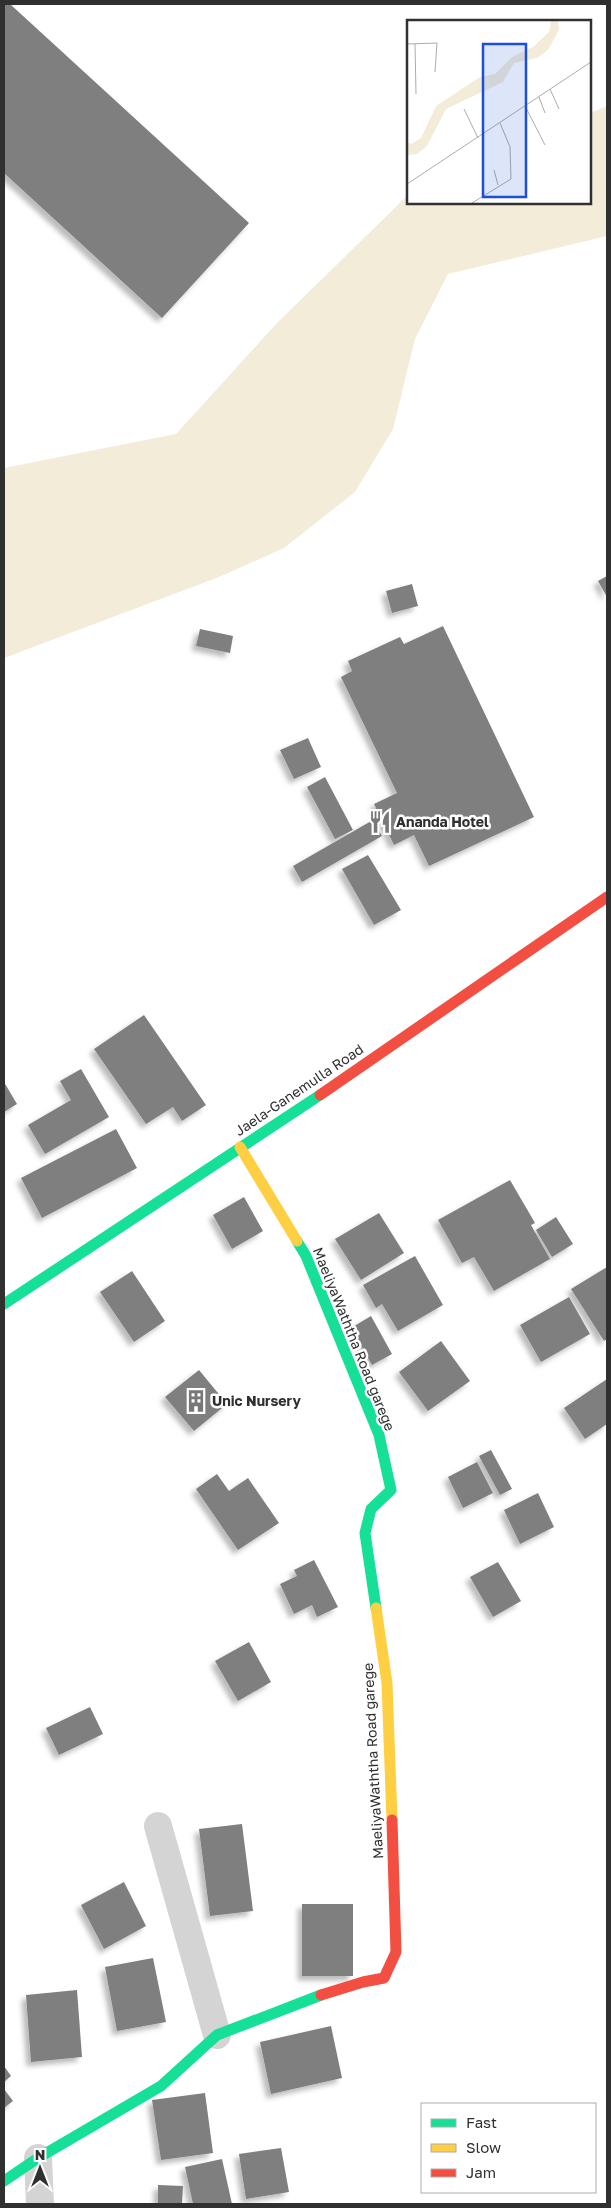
<svg xmlns="http://www.w3.org/2000/svg" width="611" height="2208" font-family="'Golos Text',sans-serif">
<style>
.water{fill:#f3ecd9}
.building{fill:#7f7f7f;filter:url(#shadow)}
.lines{fill:none;stroke-linecap:round;stroke-linejoin:round}
.street{stroke:#d4d4d4;stroke-width:28}
.fast{stroke:#16e098;stroke-width:11}
.slow{stroke:#ffcf43;stroke-width:11}
.jam{stroke:#f24e42;stroke-width:11}
.labels{text-anchor:middle;stroke-width:5;stroke-linejoin:round;paint-order:stroke}
.poi-label{font-size:14px;font-weight:bold;fill:#303030;stroke:#fff;text-anchor:start}
.street-label{font-size:14px;fill:#303030;stroke:#fff}
.inset-road{fill:none;stroke:#acacac;stroke-width:1}
.view{fill:#1d4ed8;fill-opacity:0.15;stroke:#1d4ed8;stroke-width:2.5}
.inset-edge{fill:none;stroke:#303030;stroke-width:2.5}
</style>
<defs>
<filter id="shadow"><feDropShadow dx="-4.5" dy="4.5" stdDeviation="2.5" flood-color="#0004"/></filter>
</defs>
<rect width="100%" height="100%" fill="#fff"/>
<!-- water -->
<polygon class="water" points="607,106 607,236 448,274 415,339 393,429 355,492 284,548 219,577 4,658 4,468 176,434 277,323 408,195 408,202 590,202 590,113"/>
<!-- building -->
<g class="building">
<polygon points="4,4 10,4 249,223 162,318 4,173"/>
<polygon points="607,576 607,597 598,581"/>
<polygon points="412,584 418,606 392,613 386,591"/>
<polygon points="443,626 534,817 429,866 414,835 394,845 374,804 397,793 341,677 352,671 348,661 400,637 404,644"/>
<polygon points="200,629 233,636 230,653 196,646"/>
<polygon points="308,738 321,767 294,779 280,750"/>
<polygon points="325,777 353,830 335,839 307,787"/>
<polygon points="373,820 382,836 302,882 293,866"/>
<polygon points="368,855 401,910 374,925 342,869"/>
<polygon points="144,1015 206,1105 182,1121 173,1107 146,1124 94,1049"/>
<polygon points="81,1069 109,1117 45,1154 28,1125 71,1100 60,1081"/>
<polygon points="4,1082 17,1104 4,1112"/>
<polygon points="116,1129 137,1168 42,1218 21,1178"/>
<polygon points="510,1180 535,1223 531,1225 550,1259 494,1291 474,1257 462,1263 438,1220"/>
<polygon points="244,1197 263,1231 232,1249 213,1215"/>
<polygon points="379,1213 404,1253 361,1280 335,1239"/>
<polygon points="556,1217 573,1244 552,1257 536,1230"/>
<polygon points="415,1256 443,1305 398,1331 382,1304 376,1308 363,1285"/>
<polygon points="607,1267 607,1339 604,1341 571,1289"/>
<polygon points="132,1271 165,1321 134,1342 100,1292"/>
<polygon points="569,1297 590,1334 541,1362 520,1325"/>
<polygon points="371,1316 392,1354 372,1365 351,1328"/>
<polygon points="441,1341 470,1381 428,1411 399,1372"/>
<polygon points="199,1370 227,1404 194,1431 165,1397"/>
<polygon points="607,1379 607,1424 585,1439 564,1408"/>
<polygon points="491,1450 512,1489 500,1495 479,1456"/>
<polygon points="477,1462 493,1493 463,1508 448,1477"/>
<polygon points="217,1474 229,1491 248,1478 279,1523 238,1550 196,1489"/>
<polygon points="538,1493 554,1527 520,1544 504,1510"/>
<polygon points="314,1560 338,1607 317,1617 312,1605 294,1614 280,1584 297,1576 294,1570"/>
<polygon points="498,1562 521,1601 493,1617 470,1577"/>
<polygon points="249,1642 271,1682 238,1701 215,1661"/>
<polygon points="90,1707 103,1734 59,1755 46,1728"/>
<polygon points="242,1824 253,1911 210,1916 199,1829"/>
<polygon points="124,1882 146,1926 104,1949 81,1905"/>
<rect x="302" y="1904" width="51" height="72"/>
<polygon points="153,1958 166,2022 117,2031 105,1967"/>
<polygon points="77,1990 82,2057 31,2062 26,1995"/>
<polygon points="331,2026 342,2078 271,2094 260,2042"/>
<polygon points="4,2066 11,2076 4,2082"/>
<polygon points="4,2089 13,2101 4,2108"/>
<polygon points="205,2093 213,2153 161,2160 152,2100"/>
<polygon points="281,2148 289,2192 246,2199 239,2154"/>
<polygon points="222,2159 232,2204 193,2204 185,2167"/>
<polygon points="158,2185 183,2186 182,2204 158,2204"/>
</g>
<g class="lines">
<!-- street -->
<g class="street">
<polyline points="158,1826 217,2035"/>
<polyline points="38,2158 40,2204"/>
</g>
<!-- fast -->
<g class="fast">
<polyline points="297,1241 306,1256 379,1435 391,1490 371,1509 365,1533 376,1608"/>
<polyline points="4,1304 320,1095"/>
<polyline points="4,2181 38,2158 161,2086 217,2035 321,1995"/>
</g>
<!-- slow -->
<g class="slow">
<polyline points="240,1147 297,1241"/>
<polyline points="376,1608 387,1683 392,1820"/>
</g>
<!-- jam -->
<g class="jam">
<polyline points="320,1095 607,897"/>
<polyline points="321,1995 363,1982 384,1978 396,1952 392,1820"/>
</g>
</g>
<!-- icons -->
<defs>
<symbol id="restaurant-bare" viewBox="-9 -9 18 18"><path d="M-5-6h1v4h1v-4h1v4h1v-4h1v5L-1.5 .5V6h-2V.5L-5-1ZM5-6V6H3V1.5H1.5Q1.5-4 5-6Z" fill="#787878" stroke="#fff" stroke-width="2.5" paint-order="stroke"/></symbol>
<symbol id="building-bare" viewBox="-9 -9 18 18"><path d="M-4-6H4V6H1V3H-1V6H-4ZM-2.5-4.3h1.7v1.8h-1.7ZM.8-4.3h1.7v1.8H.8ZM-2.5-1h1.7V.8h-1.7ZM.8-1h1.7V.8H.8Z" fill="#787878" stroke="#fff" stroke-width="2.5" paint-order="stroke"/></symbol>
</defs>
<g fill-rule="evenodd">
<use href="#restaurant-bare" x="364" y="806" width="32" height="32"/>
<use href="#building-bare" x="180" y="1385" width="32" height="32"/>
</g>
<g class="labels">
<!-- poi labels -->
<g class="poi-label">
<text x="396" y="827">Ananda Hotel</text>
<text x="212" y="1406">Unic Nursery</text>
</g>
<!-- street labels -->
<g class="street-label">
<text transform="translate(299 1090) rotate(-34)" y="5">Jaela-Ganemulla Road</text>
<text transform="translate(354 1339) rotate(68)" y="5">MaeliyaWaththa Road garege</text>
<text transform="translate(373 1761) rotate(-93)" y="5">MaeliyaWaththa Road garege</text>
</g>
</g>
<!-- overview -->
<g transform="translate(407 20)">
<rect width="184" height="184" fill="#fff"/>
<path d="M144,1H151L152,10L141,30L130,38L107,43L96,62L39,89L20,126L10,134L0,135V122L4,124L14,118L29,86L73,57L88,54L105,37L126,27L142,12Z" fill="#f3ecd9"/>
<path class="inset-road" d="M0,24L30,23L28,52M8,24L9,74M143,69L152,89M132,77L138,93M118,86L138,125M57,89L71,118M87,150L91,165M0,164L184,42M65,183L104,159L103,127L93,103"/>
<path class="view" d="M76,24H119V177H76Z"/>
<rect width="184" height="184" class="inset-edge"/>
</g>
<!-- border -->
<rect width="611" height="2208" fill="none" stroke="#303030" stroke-width="10"/>
<!-- legend -->
<rect x="421" y="2103" width="175" height="90" fill="#ffffff" stroke="#acacac"/>
<rect x="431" y="2119" width="25" height="8" fill="#16e098" stroke="#acacac"/>
<text x="466" y="2128" font-size="15" fill="#303030">Fast</text>
<rect x="431" y="2144" width="25" height="8" fill="#ffcf43" stroke="#acacac"/>
<text x="466" y="2153" font-size="15" fill="#303030">Slow</text>
<rect x="431" y="2169" width="25" height="8" fill="#f24e42" stroke="#acacac"/>
<text x="466" y="2178" font-size="15" fill="#303030">Jam</text>
<!-- north arrow -->
<g transform="translate(40 2168)" stroke="#ffffff" stroke-width="4" paint-order="stroke">
<path d="M0-4L9 19L0 12L-9 19Z" fill="#303030"/>
<text y="-8" font-size="14" font-weight="bold" text-anchor="middle" fill="#303030">N</text>
</g>
</svg>
